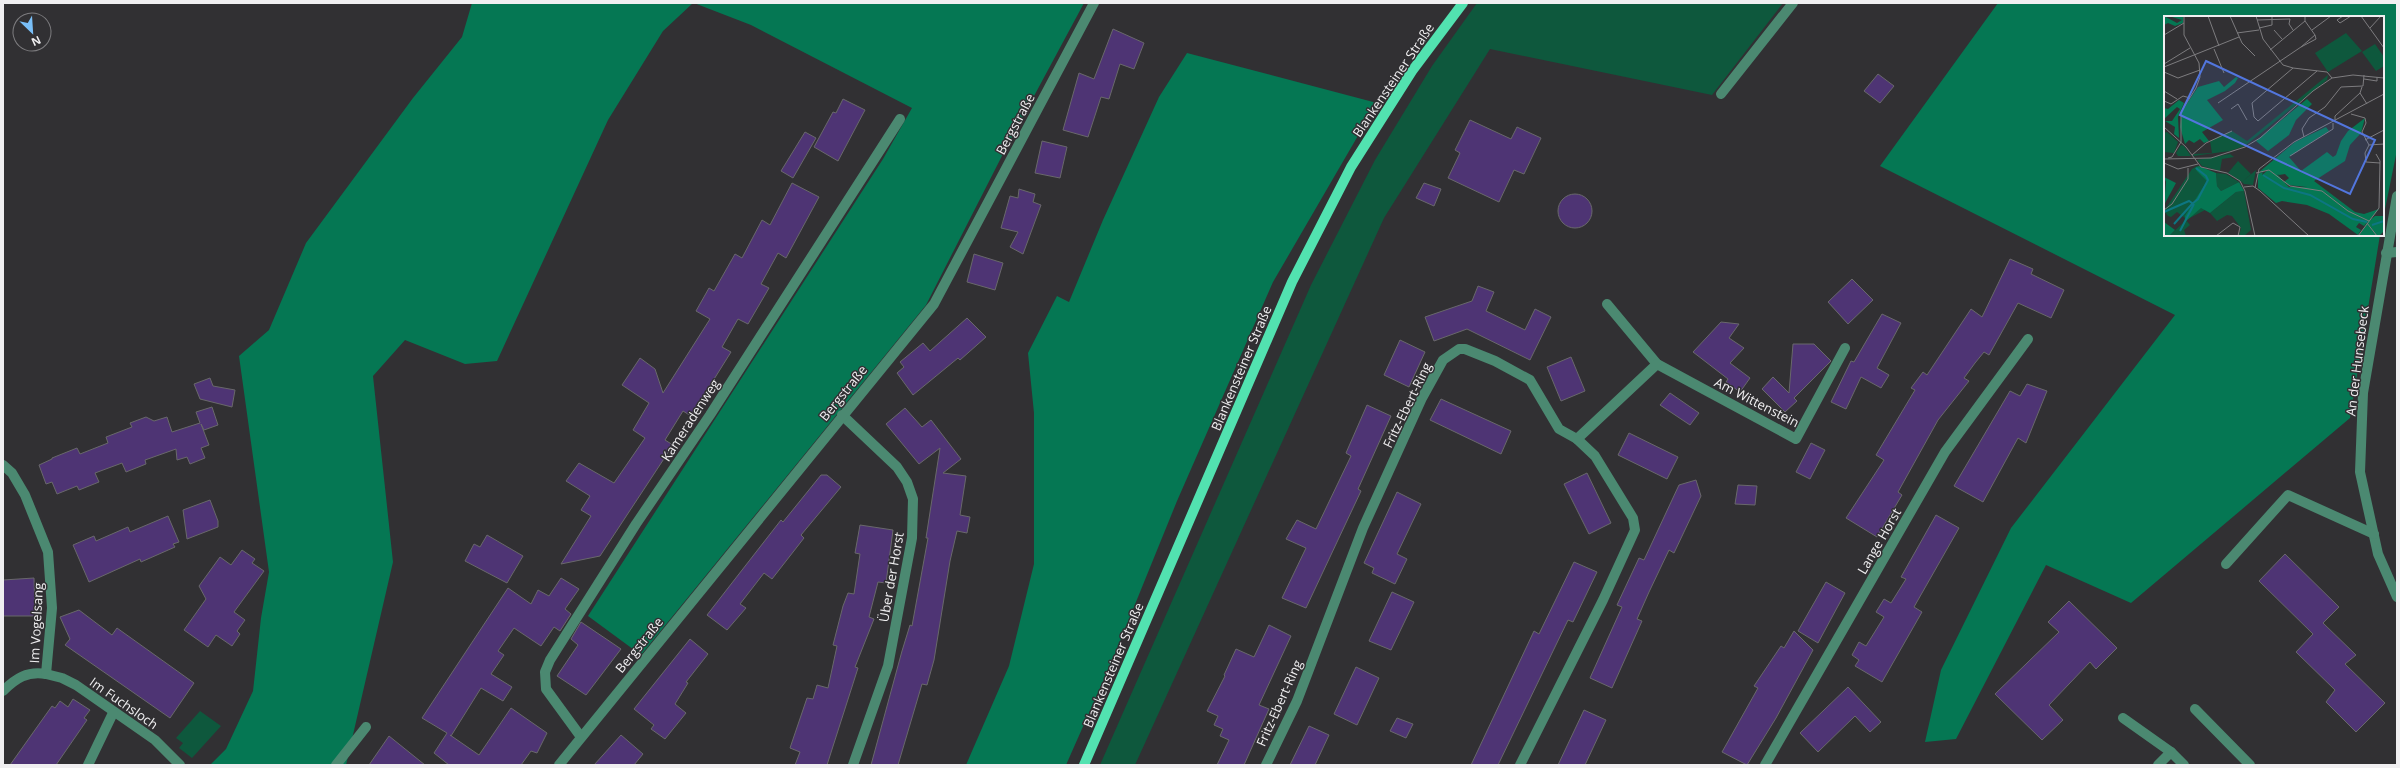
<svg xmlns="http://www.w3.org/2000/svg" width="2400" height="768" font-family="'Open Sans',sans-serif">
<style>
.green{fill:#0e583d}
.forest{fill:#057753}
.building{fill:#4e3474;stroke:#69686b}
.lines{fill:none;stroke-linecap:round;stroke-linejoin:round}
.minor{stroke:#4b8971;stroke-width:10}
.major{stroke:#52e2b0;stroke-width:10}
.labels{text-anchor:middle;stroke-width:3;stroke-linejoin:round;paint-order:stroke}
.street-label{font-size:13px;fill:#f0eff1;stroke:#313033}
.inset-river{fill:none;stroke:#0d7682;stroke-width:2}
.inset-road{fill:none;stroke:#7d7c7f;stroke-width:1}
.view{fill:#5276de;fill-opacity:0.15;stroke:#5276de;stroke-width:2}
.inset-edge{fill:none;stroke:#f0eff1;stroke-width:2}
</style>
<rect width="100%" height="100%" fill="#313033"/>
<!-- green -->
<g class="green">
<polygon points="1477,3 1783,3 1712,95 1490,49 1384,218 1135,765 1100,765 1311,285 1375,160 1432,66"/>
<polygon points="200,711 221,726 192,758 179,748 183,743 176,738"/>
</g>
<!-- forest -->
<g class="forest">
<polygon points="472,3 693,3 663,31 608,120 497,361 465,364 405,340 373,376 393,562 346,765 210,765 226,749 253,691 261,618 269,572 239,356 269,330 306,243 413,98 462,37"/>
<polygon points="694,3 1084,3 1005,150 926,305 641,655 588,616 883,159 912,108 751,25"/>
<polygon points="1998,3 2396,3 2397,150 2383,219 2383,17 2165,17 2165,235 2380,235 2350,418 2131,603 2046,565 1956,739 1925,742 1941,670 2011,528 2175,315 1880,166"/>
<polygon points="1187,53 1377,103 1273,282 1177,501 1112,661 1066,765 966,765 1009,666 1034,564 1034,413 1028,353 1057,296 1069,302 1103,220 1159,97"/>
</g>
<!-- building -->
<g class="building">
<polygon points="1113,29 1144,43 1134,69 1120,64 1109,99 1101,97 1088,137 1063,130 1079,73 1094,79"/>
<polygon points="1878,74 1894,86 1880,103 1864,91"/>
<polygon points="843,99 865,110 838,161 814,147 833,112 836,113"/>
<polygon points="1470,120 1511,139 1517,127 1541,138 1524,174 1514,170 1499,202 1448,178 1460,153 1455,150"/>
<polygon points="805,132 816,138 793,178 781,171"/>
<polygon points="1042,141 1067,147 1060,178 1035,173"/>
<polygon points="792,183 819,197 786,258 778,253 761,284 769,288 748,324 738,319 722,347 731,352 691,416 683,411 665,440 673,445 600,556 561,564 591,516 581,510 590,496 566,481 579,463 614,483 645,438 633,430 649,403 622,385 640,358 655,369 663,393 710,319 696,311 709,288 714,291 735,254 742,258 762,220 770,225"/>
<polygon points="1424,183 1441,189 1434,206 1416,198"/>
<polygon points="1019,189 1035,194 1033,202 1041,205 1023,254 1010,247 1018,232 1001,228 1010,196 1018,198"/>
<circle cx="1575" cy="211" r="17"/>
<polygon points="974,254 1003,263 995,290 967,282"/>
<polygon points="2010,259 2033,269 2031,274 2064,290 2051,318 2018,303 1989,355 1984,352 1975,363 1964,378 1969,381 1938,420 1898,492 1902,495 1877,537 1846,518 1884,460 1876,455 1915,390 1911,388 1923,372 1927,375 1971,309 1982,317"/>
<polygon points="1852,279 1873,300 1848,324 1828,302"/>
<polygon points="1478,286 1494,292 1486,311 1525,330 1535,309 1551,317 1530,360 1467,329 1434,341 1425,317 1472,301"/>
<polygon points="1882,314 1901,323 1877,368 1889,375 1881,388 1861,377 1846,409 1831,402 1851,361 1854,362"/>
<polygon points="967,318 986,337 960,360 958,358 913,395 897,373 904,367 900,362 923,343 930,351"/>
<polygon points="1721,322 1739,324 1729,338 1744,348 1730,363 1750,378 1740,392 1726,382 1728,379 1693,352"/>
<polygon points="1400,340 1425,352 1409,387 1384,375"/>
<polygon points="1793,344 1814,344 1831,361 1794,398 1797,401 1785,412 1762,389 1773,377 1789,393"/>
<polygon points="1571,357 1585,391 1561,401 1547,367"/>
<polygon points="210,378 213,386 235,390 232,407 200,399 194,384"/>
<polygon points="2027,384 2047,391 2026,443 2018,438 1983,502 1954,486 2010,391 2020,396"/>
<polygon points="1670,393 1699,413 1690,425 1660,405"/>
<polygon points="1441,399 1511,431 1501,454 1430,420"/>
<polygon points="1367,405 1391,416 1358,489 1361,491 1306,608 1282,598 1306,548 1286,539 1297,520 1316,529 1351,456 1346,453"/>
<polygon points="212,407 218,425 204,430 201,424 209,445 201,448 205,458 190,464 187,457 177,460 176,449 145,460 146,464 126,472 122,463 95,473 99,482 79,490 77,486 57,494 52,482 46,484 39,465 52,459 52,458 77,448 80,454 108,443 106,437 132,427 130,423 146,417 154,421 167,417 172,432 200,423 196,412"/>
<polygon points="905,408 922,427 931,420 961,459 943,473 966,476 960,515 970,517 967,533 957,531 950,561 934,660 927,685 922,684 898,765 871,765 902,651 910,625 912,626 928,538 926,538 940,448 919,464 886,424"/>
<polygon points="1629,433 1678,457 1667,479 1618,455"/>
<polygon points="1811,443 1825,450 1810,479 1796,472"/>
<polygon points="1587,473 1611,523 1589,534 1564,484"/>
<polygon points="821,475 827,475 841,487 801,535 804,538 772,579 764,573 740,604 746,608 727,630 707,615 781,520 783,522"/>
<polygon points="1696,480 1701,496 1674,553 1669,550 1649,592 1637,619 1642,621 1612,688 1590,678 1622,607 1617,605 1639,558 1644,560 1679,485"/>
<polygon points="1738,485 1757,486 1755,505 1735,504"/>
<polygon points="1397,492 1421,504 1397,554 1407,559 1395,584 1372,573 1374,568 1364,563"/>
<polygon points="210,500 218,521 218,527 187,539 183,510"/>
<polygon points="1936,515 1959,528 1914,607 1922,612 1882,682 1855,666 1859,660 1852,655 1859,642 1866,646 1884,617 1876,612 1884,599 1891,603 1906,579 1901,577"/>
<polygon points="168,516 179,542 173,544 175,547 141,562 140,559 89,582 73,545 94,536 96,541 128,527 130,532"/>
<polygon points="860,525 893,530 886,583 878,582 869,617 874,619 855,667 858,668 827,765 795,765 800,752 790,748 807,698 813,699 817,685 828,688 837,646 833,645 843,606 848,593 854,594 860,554 855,553"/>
<polygon points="487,535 523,556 507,583 465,561 474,544 480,547"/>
<polygon points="242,550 255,559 252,563 264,571 234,612 245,620 237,631 240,634 232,646 216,635 208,647 184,630 206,599 199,586 220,557 231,565"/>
<polygon points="2285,554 2339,607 2323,623 2356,655 2345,664 2385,703 2356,732 2326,702 2335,690 2296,652 2313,634 2259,581"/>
<polygon points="1574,562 1597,572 1573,622 1568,620 1498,765 1471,765 1534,631 1539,634"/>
<polygon points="34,578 35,616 3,616 3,580"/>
<polygon points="561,578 579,589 565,609 571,614 560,631 554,627 541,646 514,628 498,651 504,655 491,674 512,687 503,701 481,688 451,736 450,735 479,755 511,708 547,733 537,753 531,751 521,765 449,765 434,753 447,733 422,718 508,588 531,604 538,590 549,596"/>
<polygon points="1826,582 1845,593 1818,643 1798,631"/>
<polygon points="1392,592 1414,602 1391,650 1369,641"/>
<polygon points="2069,601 2117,648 2096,669 2090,662 2049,705 2063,720 2042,740 1995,694 2059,632 2048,622"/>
<polygon points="79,610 112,635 117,628 194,683 170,718 65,645 70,639 60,617"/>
<polygon points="581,622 621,649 586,695 557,676 578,645 571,639"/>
<polygon points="1269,625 1291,636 1259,705 1269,709 1244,765 1217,765 1229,740 1220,736 1223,729 1214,725 1218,716 1207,711 1225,676 1224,675 1236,649 1254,657"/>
<polygon points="1794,631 1813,650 1776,718 1747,765 1722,752 1758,688 1754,686 1781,646 1784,648"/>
<polygon points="690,639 708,654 686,682 688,683 675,704 686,713 665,739 651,729 654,725 634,709"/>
<polygon points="1356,667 1379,678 1357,725 1334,714"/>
<polygon points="1848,687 1881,722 1870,732 1855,716 1818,752 1800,733"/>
<polygon points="73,699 90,710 84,718 87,720 56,765 10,765 52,706 55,708 60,701 68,707"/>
<polygon points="1584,710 1606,720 1585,765 1558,765"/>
<polygon points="1397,718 1413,724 1406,738 1390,731"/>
<polygon points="1309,726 1329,735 1315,765 1290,765"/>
<polygon points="621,735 643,754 634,765 594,765"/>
<polygon points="389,736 425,765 369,765"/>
</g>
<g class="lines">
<!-- minor -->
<g class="minor">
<polyline points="1721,94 1793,3"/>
<polyline points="2397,196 2363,393 2360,472 2378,554 2397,597"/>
<polyline points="2386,253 2397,252"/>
<polyline points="1607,304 1657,364 1796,439 1845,348"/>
<polyline points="842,415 897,467 907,482 913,499 912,538 888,666 853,765"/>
<polyline points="1577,439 1657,364"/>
<path d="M3,465L12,473L25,495L48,552L52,608L46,674C27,671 16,678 3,691"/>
<polyline points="2226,564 2288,495 2374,534"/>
<polyline points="46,674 62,678 76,685 155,740 180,765"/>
<polyline points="2195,709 2250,765"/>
<polyline points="2123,718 2171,752 2184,765"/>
<polyline points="581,737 546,689 545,672 550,660 636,524 710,415 900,119"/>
<polyline points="88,765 113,713"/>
<polyline points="336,765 366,727"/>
<polyline points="559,765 934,304 1094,3"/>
<polyline points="1266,765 1297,701 1363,528 1422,398 1443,360 1459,349 1465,349 1495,361 1530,380 1559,429 1577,439 1595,456 1633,518 1635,530 1603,600 1520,765"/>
<polyline points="1765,765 1945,452 2028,339"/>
<polyline points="2158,765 2171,752"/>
</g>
<!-- major -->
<polyline class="major" points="1084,765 1292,282 1351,167 1412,71 1463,3"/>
</g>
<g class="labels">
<!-- street labels -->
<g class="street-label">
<text transform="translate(1393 80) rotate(-56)" y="5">Blankensteiner Straße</text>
<text transform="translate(1015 124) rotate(-62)" y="5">Bergstraße</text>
<text transform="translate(2357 361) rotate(-83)" y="5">An der Hunsebeck</text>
<text transform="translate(1241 368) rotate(-67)" y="5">Blankensteiner Straße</text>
<text transform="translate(843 393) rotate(-51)" y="5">Bergstraße</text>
<text transform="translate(1757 402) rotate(27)" y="5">Am Wittenstein</text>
<text transform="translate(1407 405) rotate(-64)" y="5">Fritz-Ebert-Ring</text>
<text transform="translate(690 420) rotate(-57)" y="5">Kameradenweg</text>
<text transform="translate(1879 541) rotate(-60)" y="5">Lange Horst</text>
<text transform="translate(891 577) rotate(-80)" y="5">Über der Horst</text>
<text transform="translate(36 623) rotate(-87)" y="5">Im Vogelsang</text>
<text transform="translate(639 645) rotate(-51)" y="5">Bergstraße</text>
<text transform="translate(1113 665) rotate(-67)" y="5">Blankensteiner Straße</text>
<text transform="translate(124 703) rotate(35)" y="5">Im Fuchsloch</text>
<text transform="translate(1279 703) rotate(-66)" y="5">Fritz-Ebert-Ring</text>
</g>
</g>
<!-- overview -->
<g transform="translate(2164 16)">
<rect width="220" height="220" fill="#313033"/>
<path d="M182,17L198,35L164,56L151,37ZM211,28L220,41V50L212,55L198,36ZM164,59L163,64L81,130L66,135L29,140L30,138L48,137L46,125L68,115L83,125ZM3,116L14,126L10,137L0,136V117ZM17,129L20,130L27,140H14L12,137ZM66,138L70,141L58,143L56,155L38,150L33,144ZM74,145L87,158L78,166L64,157ZM33,150L45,156L46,178L41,194L22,204L26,209L20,214L22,220H5L19,207L21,202L13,196L7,201L4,200L0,195L28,153ZM92,154L89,169L80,168L78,166ZM52,157L62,158L75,166L57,175L53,170ZM80,175L87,214L80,220H75L77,212L68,200L63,199L53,205L46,197L72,176Z" fill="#0e583d"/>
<path d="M0,0L13,7L18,4L8,1H19V7L11,10L4,7L0,9ZM72,61L74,62L71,67L61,75L43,84L59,104L38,116L45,125L40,127L36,123L30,127L25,124L21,128L16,111L18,95L34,71L55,65L60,71ZM143,83L148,88L132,104L125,119L104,135L92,125ZM15,84L20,87L14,101L15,122L10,118L11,111L1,105H8L16,93L13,91L0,103V92L4,93ZM201,102L197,117L186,129L181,145L150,165L191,196L200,198L215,193L205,205L211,200H220V215L215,220L195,219L204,206L200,210L195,207L192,211L197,214L194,219L165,198L143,189L118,185L112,187L94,172V158L99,156L98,159L104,154L113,158L122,168L125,171H143L124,169L120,166L125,162L121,158L115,159L104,154L94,157L131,126L162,111L165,115L125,141L137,155L163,136L169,141L172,139L177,125L184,115ZM35,150L52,157L53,170L57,175L75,166L80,175L72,176L46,197L37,192L21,206V200L43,165L33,155L31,152ZM0,161L12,167L0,189L2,166ZM0,206L11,214L5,220H0Z" fill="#057753"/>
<path class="inset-river" d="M99,159L120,172L146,179L189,203L203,206M28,188L34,183L44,164L42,160L32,152M0,196L25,185L28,187M10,208L28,188M208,209L220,205M16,215L30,188"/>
<path class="inset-road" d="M44,0L55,30M66,0L78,27L91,40M92,0L99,23L119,49L129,52L163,56L168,62M179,0L173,4L176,7L187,0M197,0L220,32M93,4L126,3L125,8L129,14M141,5L151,19L137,31L152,23L151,19M95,12L108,9V0M206,12L217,0M110,14L118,23M148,14L167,0M73,17L95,14M0,19L20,7M50,33L60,57M106,34L141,5V0M0,48L26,32M0,51L75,21M129,52L88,87L90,101L94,105L153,55M0,56L14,62L36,54M200,63L213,65V61M0,75L13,83M196,77L203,88M0,85L7,88L19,80L26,82M54,87L137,31M67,93L74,88L83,104M187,98L201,102L202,107L198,116L205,129M171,106V100L196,77L198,71M0,111L22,131L37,151L63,157L76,165L81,175L91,220M140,121L138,113L145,102L161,91L177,71L199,70L200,59M201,124L220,114M17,126V96L32,72L36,61L35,47L20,19V0M28,139L42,127L68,115M126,140L169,113V107M4,142L8,141L17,126M0,143L47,142L81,131L96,122L149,75L168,62L189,59L220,62M0,147L14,153L34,148M216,147L202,146L201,137L205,129L220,128M92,157L105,154L126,170L158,175L184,195L205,205M80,171L89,170L96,175L145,220M91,172L95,153L130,126L220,78M0,194L8,188L24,163V152M203,207L213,220M52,220L69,207L76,211L74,220M194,220L215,192L216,145L212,138"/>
<path class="view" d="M42,45L211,124L186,178L16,99Z"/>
<rect width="220" height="220" class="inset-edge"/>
</g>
<!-- border -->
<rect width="2400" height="768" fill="none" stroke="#f0eff1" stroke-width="8"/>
<!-- north arrow -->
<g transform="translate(32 32) rotate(155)"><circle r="19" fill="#313033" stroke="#7d7c7f"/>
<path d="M0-3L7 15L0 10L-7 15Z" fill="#79bff8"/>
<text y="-6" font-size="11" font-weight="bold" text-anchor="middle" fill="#f0eff1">N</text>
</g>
</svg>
